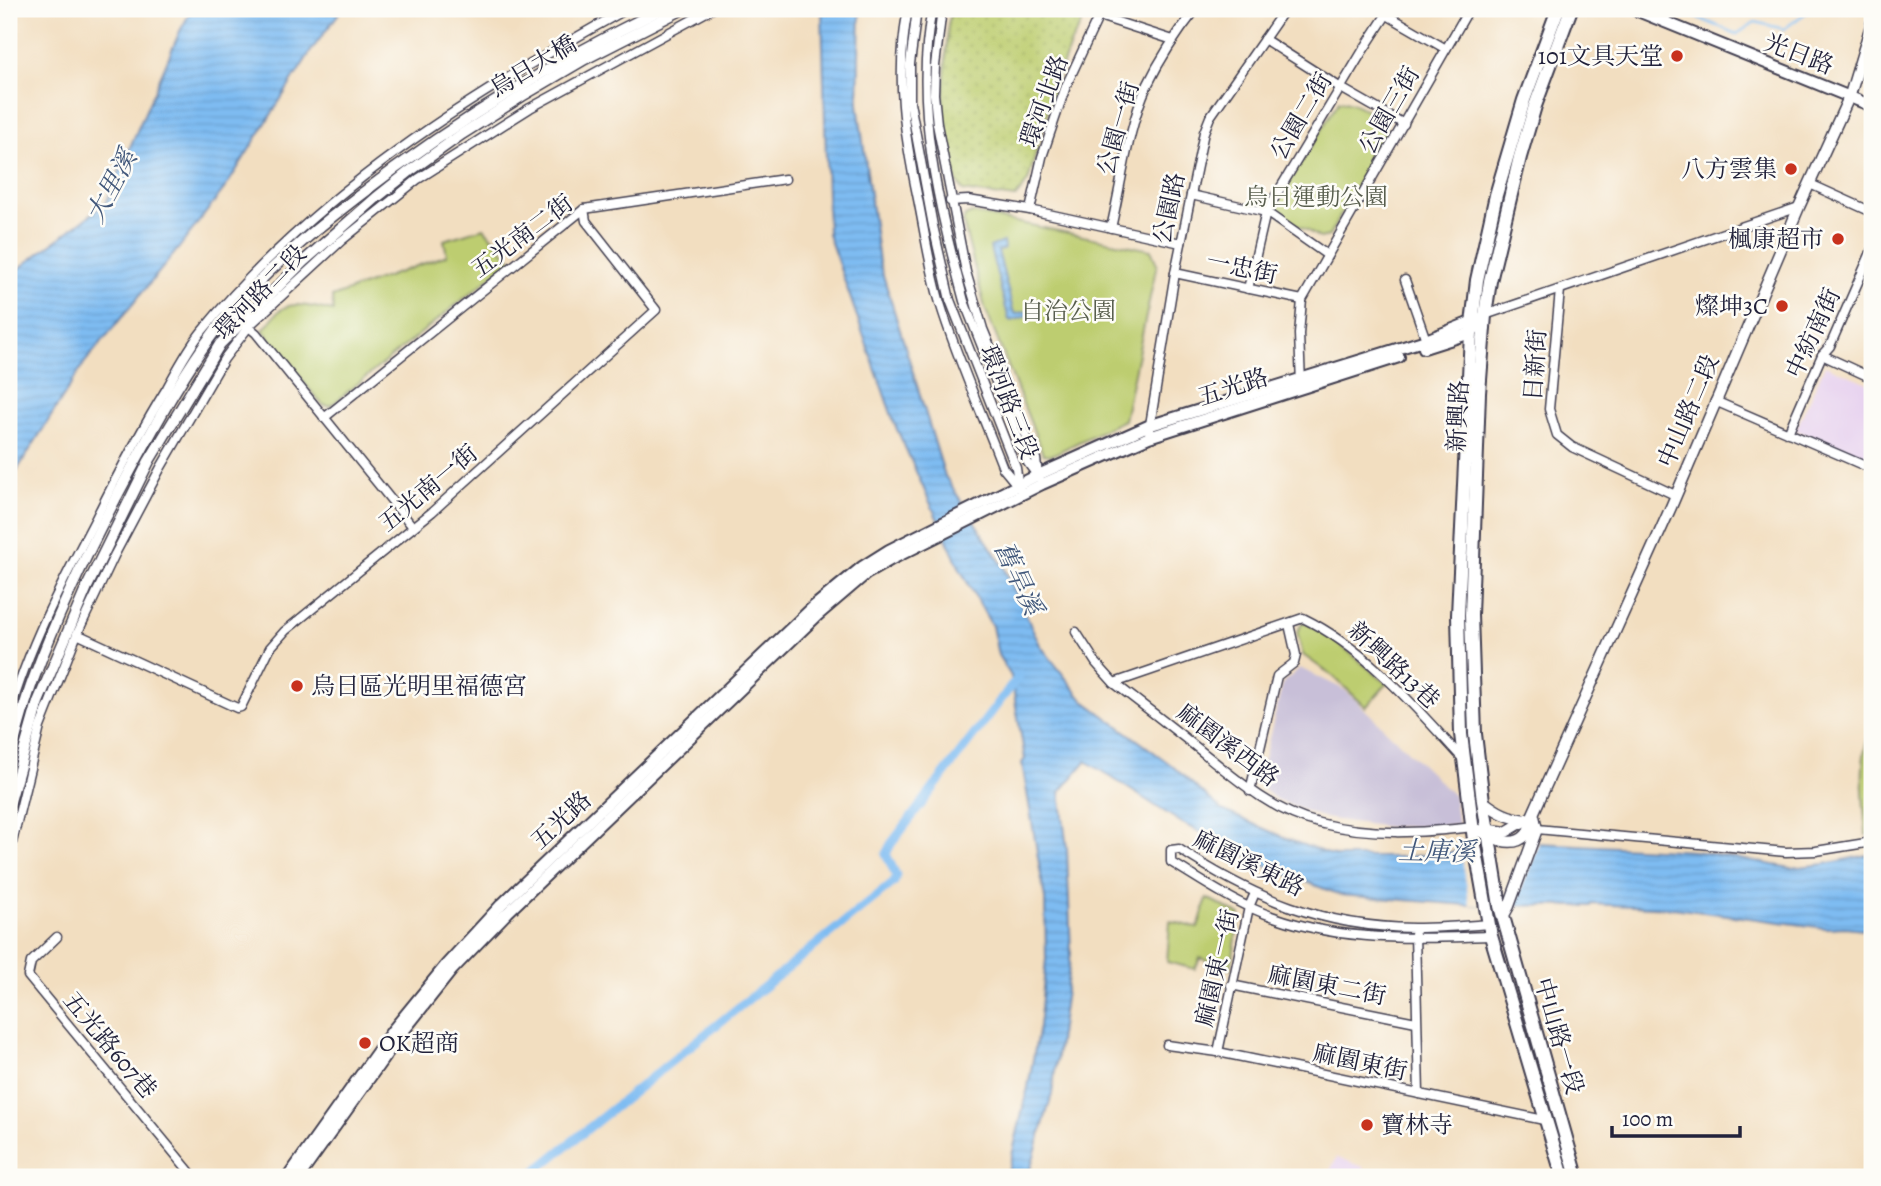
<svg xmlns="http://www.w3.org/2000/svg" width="1881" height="1186" font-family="Alegreya,'Noto Serif TC',serif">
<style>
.built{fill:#e7d2ef}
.industrial{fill:#c8bfd8}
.grass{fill:url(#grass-dots);stroke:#707856;stroke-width:2}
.park{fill:#bdcd70;stroke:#707856;stroke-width:2}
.water{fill:url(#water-rules);stroke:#506f96;stroke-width:2}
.pier{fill:#f2dec0}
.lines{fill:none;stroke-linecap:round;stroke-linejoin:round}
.stream{stroke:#7ebcf2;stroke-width:2.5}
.canal{stroke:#7ebcf2;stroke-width:9}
.minor-casing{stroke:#413e4f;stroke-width:11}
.tertiary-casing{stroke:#413e4f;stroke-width:13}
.secondary-casing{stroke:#413e4f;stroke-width:14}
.primary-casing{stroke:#413e4f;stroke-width:16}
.minor{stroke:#fff;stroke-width:8}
.tertiary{stroke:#fff;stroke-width:10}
.secondary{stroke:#fff;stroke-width:10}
.primary{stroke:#fff;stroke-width:12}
.poi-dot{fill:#c8321e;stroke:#fdfcf7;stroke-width:2.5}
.labels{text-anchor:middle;stroke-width:5;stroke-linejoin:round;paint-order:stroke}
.street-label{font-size:24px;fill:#22223b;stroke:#fdfcf7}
.poi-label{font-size:24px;fill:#22223b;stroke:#fdfcf7;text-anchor:end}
.park-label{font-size:24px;fill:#585e4e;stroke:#fdfcf7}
.water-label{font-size:26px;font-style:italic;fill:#42587b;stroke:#fdfcf7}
</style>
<defs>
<pattern id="grass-dots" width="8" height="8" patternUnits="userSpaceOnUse" patternTransform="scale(1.75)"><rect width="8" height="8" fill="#bdcd70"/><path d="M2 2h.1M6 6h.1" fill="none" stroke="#a2b062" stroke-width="1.8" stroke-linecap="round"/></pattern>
<pattern id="water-rules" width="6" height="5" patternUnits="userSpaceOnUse" patternTransform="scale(1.75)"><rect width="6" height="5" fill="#7ebcf2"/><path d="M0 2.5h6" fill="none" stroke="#6da1d0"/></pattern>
</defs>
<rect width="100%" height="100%" fill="#fdfcf7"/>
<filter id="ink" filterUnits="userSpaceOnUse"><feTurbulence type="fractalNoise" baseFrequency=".0143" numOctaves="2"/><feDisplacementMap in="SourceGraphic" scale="14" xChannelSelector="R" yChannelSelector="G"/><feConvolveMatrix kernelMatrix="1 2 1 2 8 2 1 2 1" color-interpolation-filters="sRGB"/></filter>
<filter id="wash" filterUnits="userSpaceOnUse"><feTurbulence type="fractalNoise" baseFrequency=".00686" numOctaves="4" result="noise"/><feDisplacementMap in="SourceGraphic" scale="28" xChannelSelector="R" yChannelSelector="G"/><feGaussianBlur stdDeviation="1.57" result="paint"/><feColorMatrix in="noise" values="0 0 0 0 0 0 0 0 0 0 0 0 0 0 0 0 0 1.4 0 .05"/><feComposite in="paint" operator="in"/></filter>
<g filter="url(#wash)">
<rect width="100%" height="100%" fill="#f2dec0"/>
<!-- built -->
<g class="built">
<polygon points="1825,365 1872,385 1872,463 1796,430"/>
<polygon points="1337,1157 1363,1167 1364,1177 1327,1177"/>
</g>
<!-- industrial -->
<polygon class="industrial" points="1300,668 1345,690 1454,796 1458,825 1388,827 1324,818 1277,800 1264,790 1258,782 1283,683"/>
<!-- grass -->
<polygon class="grass" points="952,9 1089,9 1071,43 1056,82 1028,181 1015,198 963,191 956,180 943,108 948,24"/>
<!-- park -->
<g class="park">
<path d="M1339,101C1354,100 1383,117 1387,132L1329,236L1320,238L1277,213L1275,205Z"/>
<polygon points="972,213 1151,250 1157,264 1124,420 1052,455 1043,454 985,308 963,222 965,216"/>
<path d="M484,228L512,260L330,406L323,405L318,400L263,330C269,324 275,313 282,309C295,300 320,309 333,311L332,297L447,255L444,240Z"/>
<polygon points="1303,622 1324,631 1387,684 1366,707 1334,677 1303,655 1297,632"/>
<path d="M1872,726V834L1866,835C1864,800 1857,760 1872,726Z"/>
<polygon points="1207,898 1240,915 1231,969 1200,958 1195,969 1167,962 1170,921 1198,928"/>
</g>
<!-- water -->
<g class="water">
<polygon points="192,9 342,9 311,51 227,185 178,249 85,362 9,483 9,276 106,203 180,31"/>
<polygon points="822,9 860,9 858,104 879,262 945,476 1003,566 1040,645 1083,700 1170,764 1222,810 1292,841 1337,857 1406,857 1538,843 1695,851 1791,868 1825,864 1872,854 1872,930 1845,927 1826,928 1673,908 1592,904 1591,906 1468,905 1340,895 1271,868 1182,823 1086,761 1060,792 1067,849 1071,953 1052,1094 1028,1177 1007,1177 1028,1087 1039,1026 1046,959 1045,899 1022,763 1025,759 1011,676 998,655 992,626 961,571 895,425 828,234"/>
<polygon points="1003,242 1004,249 998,251 1013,310 1016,314 1029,311 1030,315 1012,321 1009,320 991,252 990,247"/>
</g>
<!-- pier -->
<polygon class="pier" points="1540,843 1514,908 1470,905 1460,848 1489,845"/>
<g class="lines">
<!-- stream -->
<polyline class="stream" points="1684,12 1737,34 1755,22 1784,29 1807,12"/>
<!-- canal -->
<polyline class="canal" points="528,1177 894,882 896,875 886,854 891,844 1019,676"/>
</g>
</g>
<g filter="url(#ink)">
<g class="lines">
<defs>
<g id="minor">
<path d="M908,9C895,76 904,133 918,199C925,234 930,269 940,303C957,359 982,413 1003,468L1017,485"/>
<polyline points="917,9 910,64 910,102 933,226 950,300 1016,468 1019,488"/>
<path d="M932,9C913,106 939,207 964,301L1028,463L1039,478"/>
<polyline points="942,9 935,66 934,94 937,124 966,272 983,329 1036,459 1038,475"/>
<polyline points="1387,15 1446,49"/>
<polyline points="1099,16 1173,40"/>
<polyline points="1663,22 1670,9"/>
<polyline points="1264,39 1341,88 1404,124"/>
<polyline points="1810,184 1872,212"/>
<polyline points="1191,195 1266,212 1327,255"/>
<polyline points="950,201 968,200 1030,210 1181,243"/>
<polyline points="1030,210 1042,157 1066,86 1102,9"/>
<path d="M1111,228C1121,186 1129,123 1147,86C1160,59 1177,33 1196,9"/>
<polyline points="1175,273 1302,300"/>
<polyline points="1405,280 1426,340"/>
<polyline points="1248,289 1266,212 1362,52 1390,9"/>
<polyline points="1560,290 1549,409 1557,435 1572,447 1675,495"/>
<polyline points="227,309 256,333 413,527"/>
<polyline points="1485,315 1799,207"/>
<polyline points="1822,355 1872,378"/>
<polyline points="1301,384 1299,334 1302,300 1469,9"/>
<polyline points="1715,401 1872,469"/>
<polyline points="324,418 584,209 785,179"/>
<polyline points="1149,431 1175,273 1204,132 1210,117 1285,9"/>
<polyline points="1788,433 1822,355 1830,346 1872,250"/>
<path d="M1076,632L1096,663L1114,683C1139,702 1165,722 1190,742C1229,773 1269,811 1319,823C1370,836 1421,833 1473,827"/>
<polyline points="77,634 237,708 241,707 270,648 285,631 432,512 656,310 586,221 584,209"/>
<path d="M1114,683L1303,618C1368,650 1415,707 1463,759"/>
<path d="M9,716C28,647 63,581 96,518C118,474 141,430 167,388C178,368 189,347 203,330C316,192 472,94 627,9"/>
<polyline points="1250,791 1277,676 1294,663 1296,655 1289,624"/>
<polyline points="1537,829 1786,852 1816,851 1872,842"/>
<polyline points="9,855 40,727 77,634 115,554 160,469 224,359 250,325 341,241 418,179 530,108 712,9"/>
<path d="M1489,924C1464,926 1439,928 1414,928C1322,927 1254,898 1179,849L1171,850V862C1196,877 1222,895 1249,907C1329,943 1406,939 1491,936"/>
<polyline points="1415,934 1419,1094"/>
<polyline points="57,937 31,962 28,976 194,1177"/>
<polyline points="1231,985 1416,1022"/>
<polyline points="1167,1045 1218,1052 1544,1120"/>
<polyline points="1218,1052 1249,907 1255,893"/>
</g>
<g id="tertiary">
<path d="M9,761C17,732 24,703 35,675C62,602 97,532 134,464C159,418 185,370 217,328C256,279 306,236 356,198C451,124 554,62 662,9"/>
<path d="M1483,801C1497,812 1508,818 1527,820"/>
<polyline points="9,805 38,702 87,587 149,461 220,344 304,261 376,198 410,171 462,134 522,96 585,59 683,9"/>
<path d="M1473,827C1487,835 1511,851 1526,835C1530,830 1531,820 1533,814L1671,507L1799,207L1850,95L1872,22"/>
<polyline points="1484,829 1506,832 1531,817"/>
<polyline points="1503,917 1509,906 1537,829 1534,816"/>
</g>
<g id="secondary">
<polyline points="1633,9 1872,106"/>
<polyline points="1424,348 1471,333 1476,327"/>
<polyline points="288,1177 392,1031 446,965 501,905 813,607 862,567 889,550 1038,475 1148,426 1426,340 1476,320"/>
<polyline points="299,1177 398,1038 452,970 508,912 818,615 866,574 892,559 1042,484 1149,437 1399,357"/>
</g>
<g id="primary">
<polyline points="1558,9 1524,100 1496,195 1477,280 1471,333 1458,615 1461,734 1474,840 1491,936 1563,1177"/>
<polyline points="1571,9 1535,106 1520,157 1490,281 1485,315 1479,393 1471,615 1475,734 1483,801 1500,906 1577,1177"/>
</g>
</defs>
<!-- minor casing -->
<use href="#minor" class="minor-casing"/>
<!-- tertiary casing -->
<use href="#tertiary" class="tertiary-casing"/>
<!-- secondary casing -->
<use href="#secondary" class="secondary-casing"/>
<!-- primary casing -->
<use href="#primary" class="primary-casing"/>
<!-- minor -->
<use href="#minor" class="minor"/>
<!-- tertiary -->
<use href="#tertiary" class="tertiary"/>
<!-- secondary -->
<use href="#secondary" class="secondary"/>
<!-- primary -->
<use href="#primary" class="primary"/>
</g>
</g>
<!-- markers -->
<g class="poi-dot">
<circle cx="1677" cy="56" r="7"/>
<circle cx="1791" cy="169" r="7"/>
<circle cx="1838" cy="239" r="7"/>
<circle cx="1782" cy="306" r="7"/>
<circle cx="297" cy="686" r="7"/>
<circle cx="365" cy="1043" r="7"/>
<circle cx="1367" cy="1125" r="7"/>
</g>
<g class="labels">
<!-- street labels -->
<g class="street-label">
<text transform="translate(1799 54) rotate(21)" y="8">光日路</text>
<text transform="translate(533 66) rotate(-31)" y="8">烏日大橋</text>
<text transform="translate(1044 101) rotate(-70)" y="8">環河北路</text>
<text transform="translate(1389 110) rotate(-60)" y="8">公園三街</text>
<text transform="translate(1301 116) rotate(-59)" y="8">公園二街</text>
<text transform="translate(1118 128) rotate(-74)" y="8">公園一街</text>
<text transform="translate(1169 208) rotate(-78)" y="8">公園路</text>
<text transform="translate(522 236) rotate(-37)" y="8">五光南二街</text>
<text transform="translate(1242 268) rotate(12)" y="8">一忠街</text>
<text transform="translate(260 292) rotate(-46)" y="8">環河路二段</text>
<text transform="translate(1813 333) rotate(-65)" y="8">中紡南街</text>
<text transform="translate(1535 365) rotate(-86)" y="8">日新街</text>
<text transform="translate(1233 387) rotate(-18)" y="8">五光路</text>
<text transform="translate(1009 402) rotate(69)" y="8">環河路三段</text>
<text transform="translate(1688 411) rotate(-67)" y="8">中山路二段</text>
<text transform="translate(1458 416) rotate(-87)" y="8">新興路</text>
<text transform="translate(428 488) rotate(-40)" y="8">五光南一街</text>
<text transform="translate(1394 665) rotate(43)" y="8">新興路13巷</text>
<text transform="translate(1228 745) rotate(37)" y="8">麻園溪西路</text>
<text transform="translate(561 820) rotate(-43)" y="8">五光路</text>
<text transform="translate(1249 863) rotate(26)" y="8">麻園溪東路</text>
<text transform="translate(1217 968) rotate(-77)" y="8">麻園東一街</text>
<text transform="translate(1327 985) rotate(11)" y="8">麻園東二街</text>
<text transform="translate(1559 1036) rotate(74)" y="8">中山路一段</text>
<text transform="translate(110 1045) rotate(50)" y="8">五光路607巷</text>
<text transform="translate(1360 1062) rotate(12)" y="8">麻園東街</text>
</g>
<!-- poi labels -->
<g class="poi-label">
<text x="1663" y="64">101文具天堂</text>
<text x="1777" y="177">八方雲集</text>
<text x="1824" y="247">楓康超市</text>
<text x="1768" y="314">燦坤3C</text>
<text x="311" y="694" text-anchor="start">烏日區光明里福德宮</text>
<text x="379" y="1051" text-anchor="start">OK超商</text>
<text x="1381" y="1133" text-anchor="start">寶林寺</text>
</g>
<!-- park labels -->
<g class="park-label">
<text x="1316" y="205">烏日運動公園</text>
<text x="1068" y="319">自治公園</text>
</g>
<!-- water labels -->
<g class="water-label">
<text transform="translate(111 186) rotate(-62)" y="9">大里溪</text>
<text transform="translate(1019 578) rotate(65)" y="9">舊旱溪</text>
<text transform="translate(1437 851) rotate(1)" y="9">土庫溪</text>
</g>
</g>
<!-- margin -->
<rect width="1881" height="1186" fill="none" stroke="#fdfcf7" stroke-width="35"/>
<!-- scale -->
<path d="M1612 1126v10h128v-10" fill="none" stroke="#22223b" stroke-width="3.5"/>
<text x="1622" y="1126" font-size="21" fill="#22223b" stroke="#fdfcf7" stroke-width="5" paint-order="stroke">100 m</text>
</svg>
